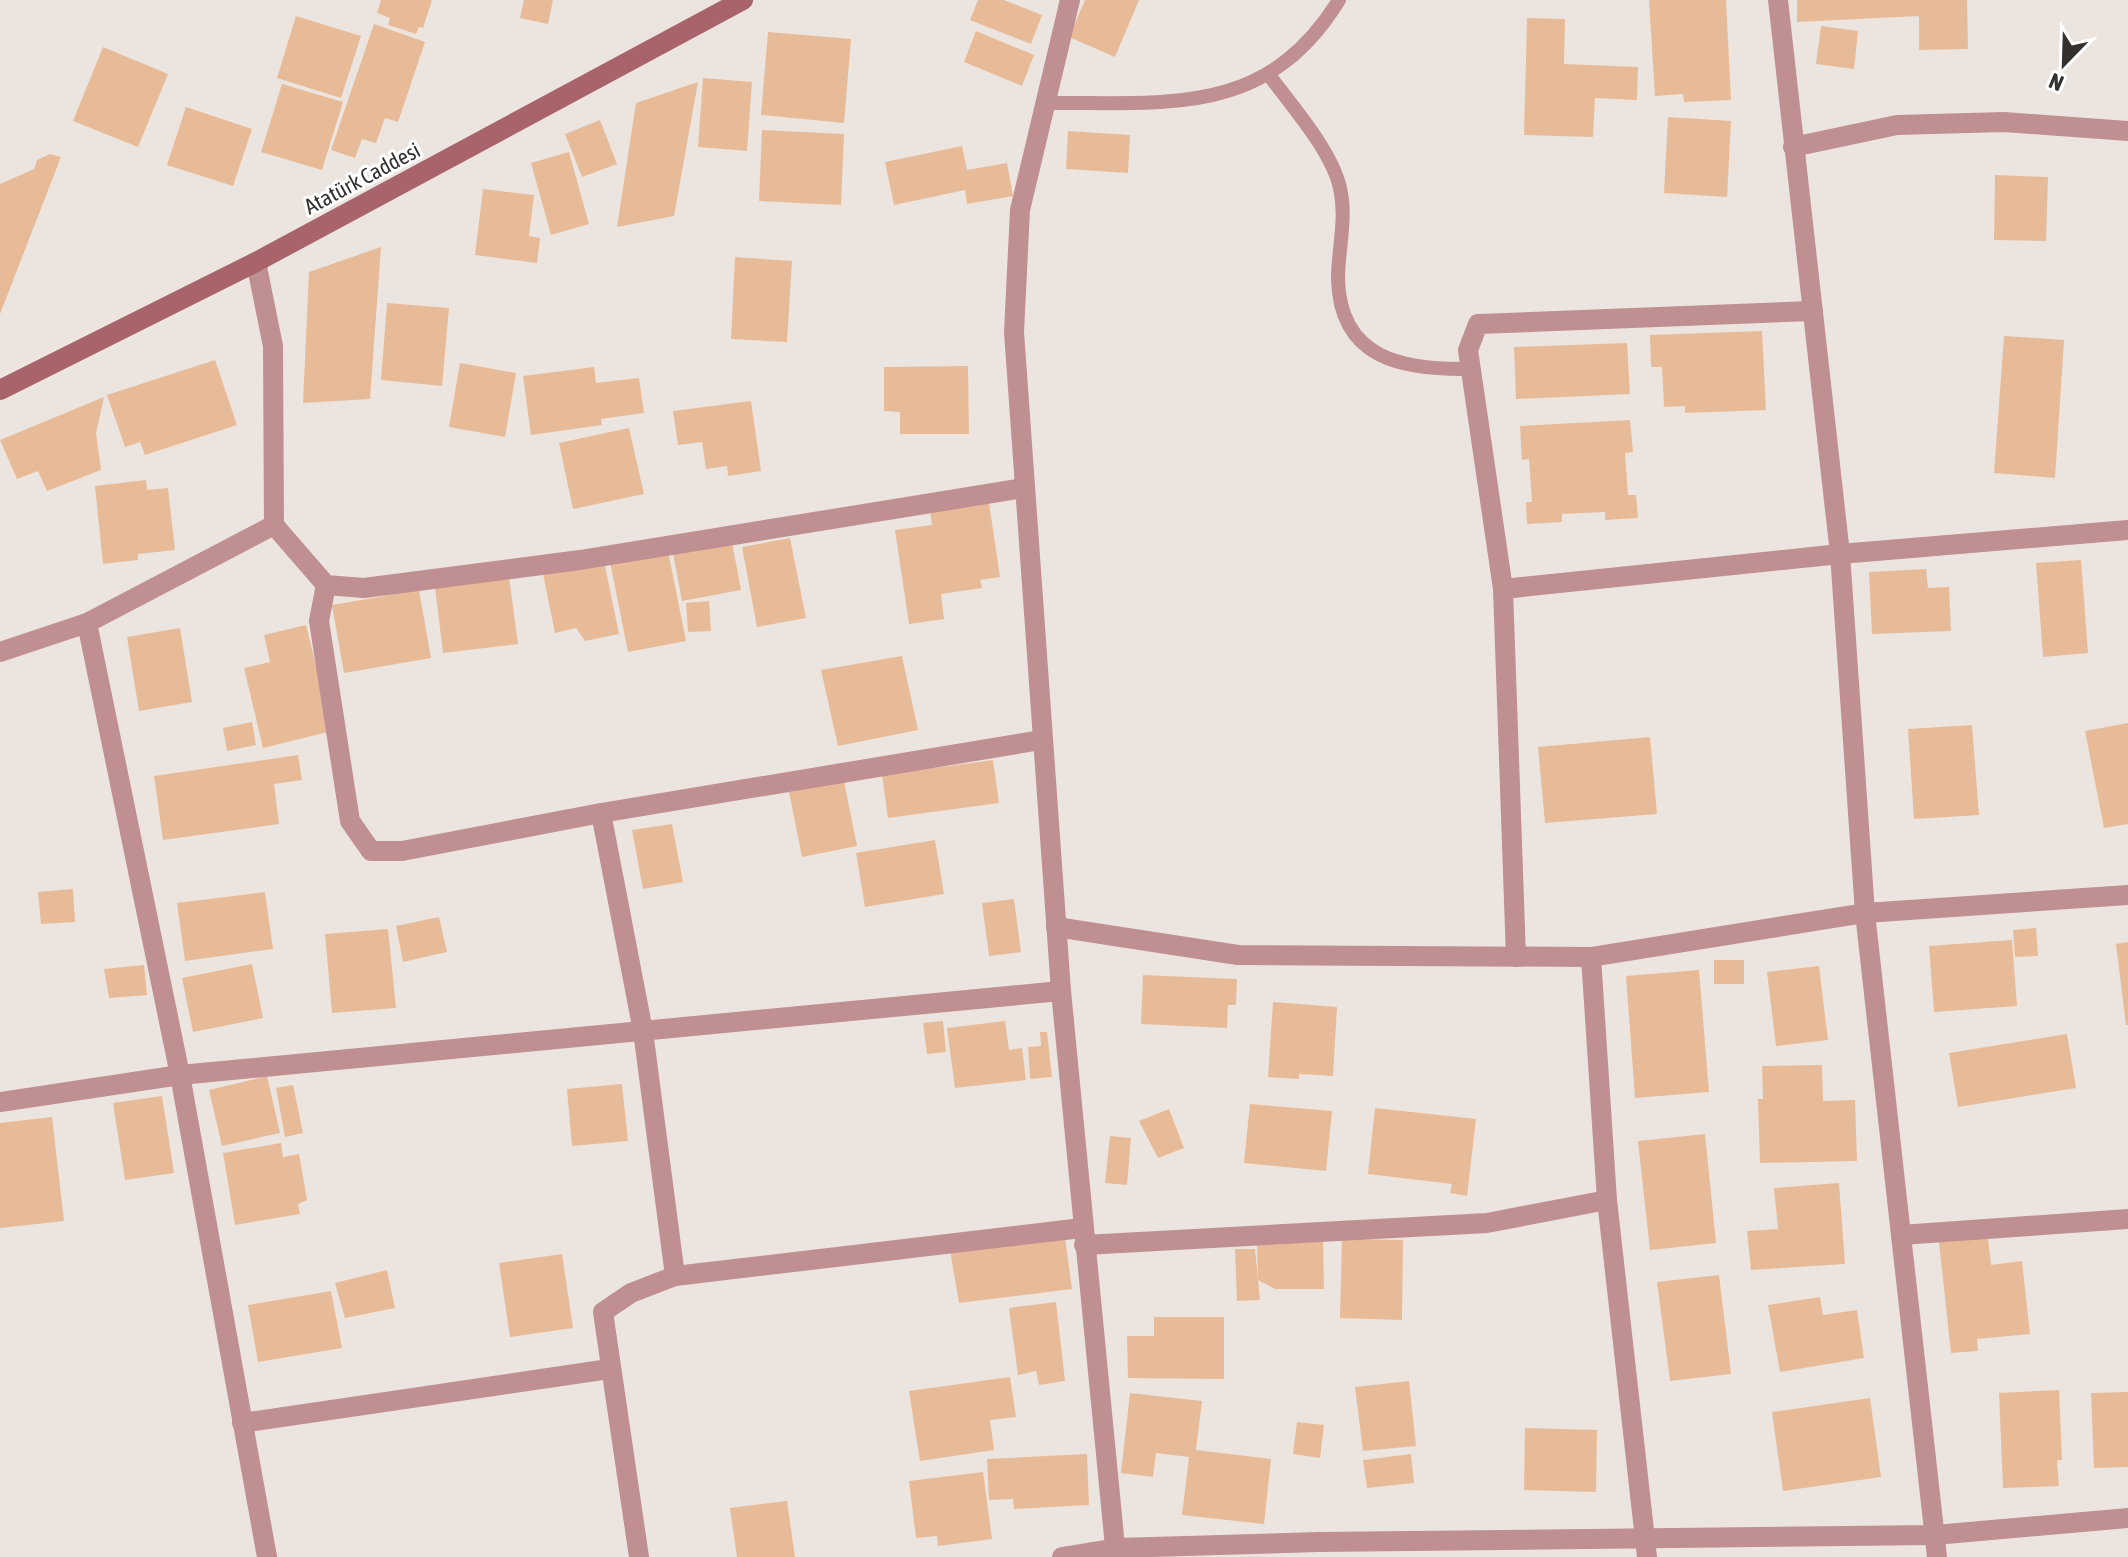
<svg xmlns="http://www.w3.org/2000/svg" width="2128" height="1557" font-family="'Asap Condensed',sans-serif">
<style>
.building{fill:#e8bb98}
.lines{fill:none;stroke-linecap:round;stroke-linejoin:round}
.lane{stroke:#bf8f92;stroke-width:14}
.street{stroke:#bf8f92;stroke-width:20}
.secondary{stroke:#a8646a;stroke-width:20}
.labels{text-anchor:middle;stroke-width:6;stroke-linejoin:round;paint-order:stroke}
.street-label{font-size:22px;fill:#33302e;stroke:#fff}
</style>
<rect width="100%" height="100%" fill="#ece5df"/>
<!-- building -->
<g class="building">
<polygon points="381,0 432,0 423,28 419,27 416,34 388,25 390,18 377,13"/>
<polygon points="524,0 553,0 548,24 520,18"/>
<polygon points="978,0 1004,0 1042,15 1031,44 970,20"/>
<polygon points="1085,0 1139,0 1115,57 1069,37"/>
<polygon points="1649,0 1726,0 1731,100 1684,102 1683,94 1655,96"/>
<polygon points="1797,0 1967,0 1968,49 1919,50 1919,16 1797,22"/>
<polygon points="296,16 361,36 341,98 277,78"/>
<polygon points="1527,18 1565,19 1564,64 1638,67 1637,100 1595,98 1593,137 1524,135"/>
<polygon points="374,24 425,42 398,122 385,118 376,143 362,139 355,158 331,150"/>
<polygon points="1821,26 1858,31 1854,69 1816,64"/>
<polygon points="976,31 1034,55 1022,86 964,62"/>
<polygon points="768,32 851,39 844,123 761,115"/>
<polygon points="103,47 168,74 138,147 73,121"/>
<polygon points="703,78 752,82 747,151 698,147"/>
<polygon points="698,82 674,216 617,227 636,103"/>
<polygon points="282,84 343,102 322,170 261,152"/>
<polygon points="186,107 252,129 233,186 167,165"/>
<polygon points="1668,117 1731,121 1727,197 1664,193"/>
<polygon points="600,120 617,164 582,177 565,134"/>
<polygon points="762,130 844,134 841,205 759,201"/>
<polygon points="1068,131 1130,135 1128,173 1066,169"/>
<polygon points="962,146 967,170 1007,163 1013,196 967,204 965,190 894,205 885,162"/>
<polygon points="569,152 589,224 551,235 531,163"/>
<polygon points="50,154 61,157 0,314 0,184 34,169 37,160"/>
<polygon points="1995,175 2048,177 2046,241 1994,240"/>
<polygon points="483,189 534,195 529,236 540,238 537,263 475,255"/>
<polygon points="381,247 370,399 303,403 309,272"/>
<polygon points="735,257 792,261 787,342 731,339"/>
<polygon points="387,303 449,308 442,386 381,380"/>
<polygon points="1762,331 1766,410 1685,413 1685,406 1664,407 1662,367 1651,367 1650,335"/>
<polygon points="2004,336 2064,340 2055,478 1994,473"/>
<polygon points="1627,343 1630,394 1516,399 1514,347"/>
<polygon points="215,360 237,425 145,455 140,442 125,447 107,395"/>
<polygon points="460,363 516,373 505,437 449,427"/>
<polygon points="968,366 969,434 900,434 900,412 884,411 884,367"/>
<polygon points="594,367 596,383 639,378 644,413 601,419 602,425 531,435 523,376"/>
<polygon points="104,397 96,433 101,470 47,491 38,471 17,479 0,440"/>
<polygon points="751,401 761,471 728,476 727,466 706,469 702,442 678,445 673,411"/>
<polygon points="1630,420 1633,452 1625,453 1628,495 1636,495 1638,518 1605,520 1605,512 1562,514 1562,522 1527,524 1526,502 1532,502 1529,459 1522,460 1520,426"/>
<polygon points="629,428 644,494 573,509 559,443"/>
<polygon points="146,480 147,490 168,488 175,550 138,554 138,560 103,564 95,486"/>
<polygon points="989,503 1000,577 980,580 982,588 941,594 944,619 909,624 895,530 932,525 930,511"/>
<polygon points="731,537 741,590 682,601 672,548"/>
<polygon points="790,538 806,618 757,627 742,547"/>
<polygon points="668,551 686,641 628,652 610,562"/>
<polygon points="2081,560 2088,653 2043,657 2036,563"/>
<polygon points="604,561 619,634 585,641 576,628 555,633 543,574"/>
<polygon points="1926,569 1928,588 1949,587 1951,631 1872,634 1869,572"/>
<polygon points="509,577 518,644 443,653 435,587"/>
<polygon points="419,590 431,658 344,673 332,605"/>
<polygon points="709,601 711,631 688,632 686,603"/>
<polygon points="306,625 332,731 263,748 244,668 270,662 264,635"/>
<polygon points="180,628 192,702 139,711 127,637"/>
<polygon points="902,656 918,730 838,746 821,670"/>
<polygon points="252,722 256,745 227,751 223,728"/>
<polygon points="2128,723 2128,824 2104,828 2085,731"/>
<polygon points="1972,725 1979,815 1914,819 1908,729"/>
<polygon points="1650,737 1657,814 1545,823 1538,747"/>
<polygon points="298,755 302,780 274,784 279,824 163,840 154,776"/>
<polygon points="993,760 999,803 888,818 882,775"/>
<polygon points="844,781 857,846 802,857 789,792"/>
<polygon points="672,824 683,882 643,889 632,830"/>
<polygon points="935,840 944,894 865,907 856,853"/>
<polygon points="73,889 75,922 41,924 38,892"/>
<polygon points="265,892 273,949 185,961 177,903"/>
<polygon points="1014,899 1021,952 989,956 982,903"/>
<polygon points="439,917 447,952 403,962 396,926"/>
<polygon points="2036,928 2038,956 2015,957 2013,930"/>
<polygon points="388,929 396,1008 332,1013 325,934"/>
<polygon points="2012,940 2017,1006 1934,1012 1929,946"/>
<polygon points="2128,942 2128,1025 2126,1025 2116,944"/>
<rect x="1714" y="960" width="30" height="24"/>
<polygon points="252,964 263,1018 193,1032 182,978"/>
<polygon points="144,965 147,995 109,998 104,969"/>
<polygon points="1819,966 1828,1040 1776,1046 1767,972"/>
<polygon points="1699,970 1709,1092 1635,1098 1626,976"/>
<polygon points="1143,975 1237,979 1236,1005 1228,1005 1227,1028 1141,1024"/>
<polygon points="1273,1002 1337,1007 1333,1076 1299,1074 1299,1079 1268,1077"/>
<polygon points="943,1021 946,1052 927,1054 923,1023"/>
<polygon points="1005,1021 1009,1050 1022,1048 1026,1080 955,1088 947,1028"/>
<polygon points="1040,1032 1047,1032 1052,1077 1030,1079 1028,1047 1041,1046"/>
<polygon points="2067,1034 2076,1088 1958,1107 1949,1053"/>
<polygon points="1822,1065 1823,1101 1855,1100 1857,1161 1760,1163 1758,1099 1763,1099 1762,1066"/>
<polygon points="267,1076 280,1133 222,1146 209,1090"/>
<polygon points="622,1084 628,1141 572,1146 567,1089"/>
<polygon points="293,1085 303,1133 285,1137 276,1088"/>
<polygon points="162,1096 174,1173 125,1180 113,1103"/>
<polygon points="1250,1104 1332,1111 1326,1171 1244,1163"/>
<polygon points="1375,1108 1476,1119 1467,1196 1450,1193 1452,1184 1368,1174"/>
<polygon points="1169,1109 1184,1148 1158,1158 1139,1121"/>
<polygon points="52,1117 64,1221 0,1228 0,1123"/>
<polygon points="1705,1134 1716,1243 1650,1250 1638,1141"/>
<polygon points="1110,1136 1131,1138 1127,1185 1105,1183"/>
<polygon points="281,1143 283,1157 299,1154 307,1200 298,1204 300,1214 235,1225 223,1153"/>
<polygon points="1839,1183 1845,1264 1751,1270 1747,1231 1778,1229 1774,1188"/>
<polygon points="1065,1237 1072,1289 959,1303 950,1250"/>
<polygon points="1988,1237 1991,1265 2022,1261 2030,1334 1977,1339 1978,1351 1951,1353 1939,1242"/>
<polygon points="1323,1239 1324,1289 1275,1289 1258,1280 1257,1240"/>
<polygon points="1342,1239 1403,1240 1402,1320 1340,1318"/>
<polygon points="1235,1249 1255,1249 1260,1300 1237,1301"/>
<polygon points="562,1254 573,1328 510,1337 499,1263"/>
<polygon points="387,1270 395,1308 345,1318 335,1283"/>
<polygon points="1719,1275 1731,1374 1670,1381 1657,1282"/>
<polygon points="331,1291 342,1348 258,1362 248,1305"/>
<polygon points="1820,1297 1823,1315 1857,1310 1864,1358 1780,1372 1768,1305"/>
<polygon points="1056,1302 1065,1381 1039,1385 1036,1371 1018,1375 1009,1308"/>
<polygon points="1154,1317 1224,1317 1224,1379 1128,1378 1127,1336 1154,1336"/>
<polygon points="1010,1377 1016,1417 990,1420 994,1450 920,1461 909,1391"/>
<polygon points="1409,1381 1416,1446 1363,1451 1355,1387"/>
<polygon points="2059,1390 2062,1460 2057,1460 2059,1486 2003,1488 1999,1393"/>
<polygon points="2128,1392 2128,1467 2094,1468 2091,1393"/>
<polygon points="1130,1393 1202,1401 1196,1450 1271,1459 1264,1524 1182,1515 1189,1457 1156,1453 1153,1477 1121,1473"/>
<polygon points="1870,1398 1881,1477 1783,1491 1772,1412"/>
<polygon points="1297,1422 1324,1425 1320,1458 1293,1454"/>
<polygon points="1525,1428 1597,1430 1596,1492 1524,1490"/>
<polygon points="1087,1454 1089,1505 1014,1509 1013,1499 989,1500 987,1459"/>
<polygon points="1411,1454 1414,1483 1367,1488 1363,1460"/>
<polygon points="983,1472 992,1539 938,1546 937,1536 916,1538 909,1481"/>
<polygon points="787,1501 795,1557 737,1557 730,1508"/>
</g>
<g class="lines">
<!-- lane -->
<g class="lane">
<path d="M1269,75C1291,105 1332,151 1340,188C1347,219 1338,249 1338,279C1340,360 1404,370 1470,369"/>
<path d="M1047,103C1168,102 1266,118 1339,0"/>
</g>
<!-- street -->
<g class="street">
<polyline points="1070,0 1020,210 1014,332 1061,991 1116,1557"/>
<polyline points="1778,0 1840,554 1865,913 1937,1557"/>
<polyline points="1793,147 1897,125 2004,122 2128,131"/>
<polyline points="256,262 273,346 274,525 326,585 364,588 580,560 1024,488"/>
<polyline points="326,585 319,621 350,821 371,851 402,851 601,813 1041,740"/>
<polyline points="1503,589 1840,554 2128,530"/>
<polyline points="87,623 180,1075 267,1557"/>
<polyline points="0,652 87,623 274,525"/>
<polyline points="601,813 643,1031 675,1276"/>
<polyline points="1056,927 1238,955 1591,957 1865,913 2128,895"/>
<polyline points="1516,957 1503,589 1468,350 1478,324 1813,311"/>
<polyline points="1591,957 1607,1200 1647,1557"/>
<polyline points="0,1102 180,1075 1061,991"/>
<polyline points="1901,1235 2128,1219"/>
<polyline points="1084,1245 1487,1223 1607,1200"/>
<polyline points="242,1423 609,1369"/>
<polyline points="639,1557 603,1312 631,1293 675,1276 1082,1228"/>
<polyline points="1062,1557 1117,1548 1319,1542 1935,1535 2128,1518"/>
</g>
<!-- secondary -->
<polyline class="secondary" points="0,390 256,262 743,0"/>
</g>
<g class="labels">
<!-- street labels -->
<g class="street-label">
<text transform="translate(362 178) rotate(-28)" y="8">Atatürk Caddesi</text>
</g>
</g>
<!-- north arrow -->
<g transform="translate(2064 64) rotate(203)" stroke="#ffffff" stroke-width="6" paint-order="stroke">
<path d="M0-6L14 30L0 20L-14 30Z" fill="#33302e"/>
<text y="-12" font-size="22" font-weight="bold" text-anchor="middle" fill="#33302e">N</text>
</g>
</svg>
